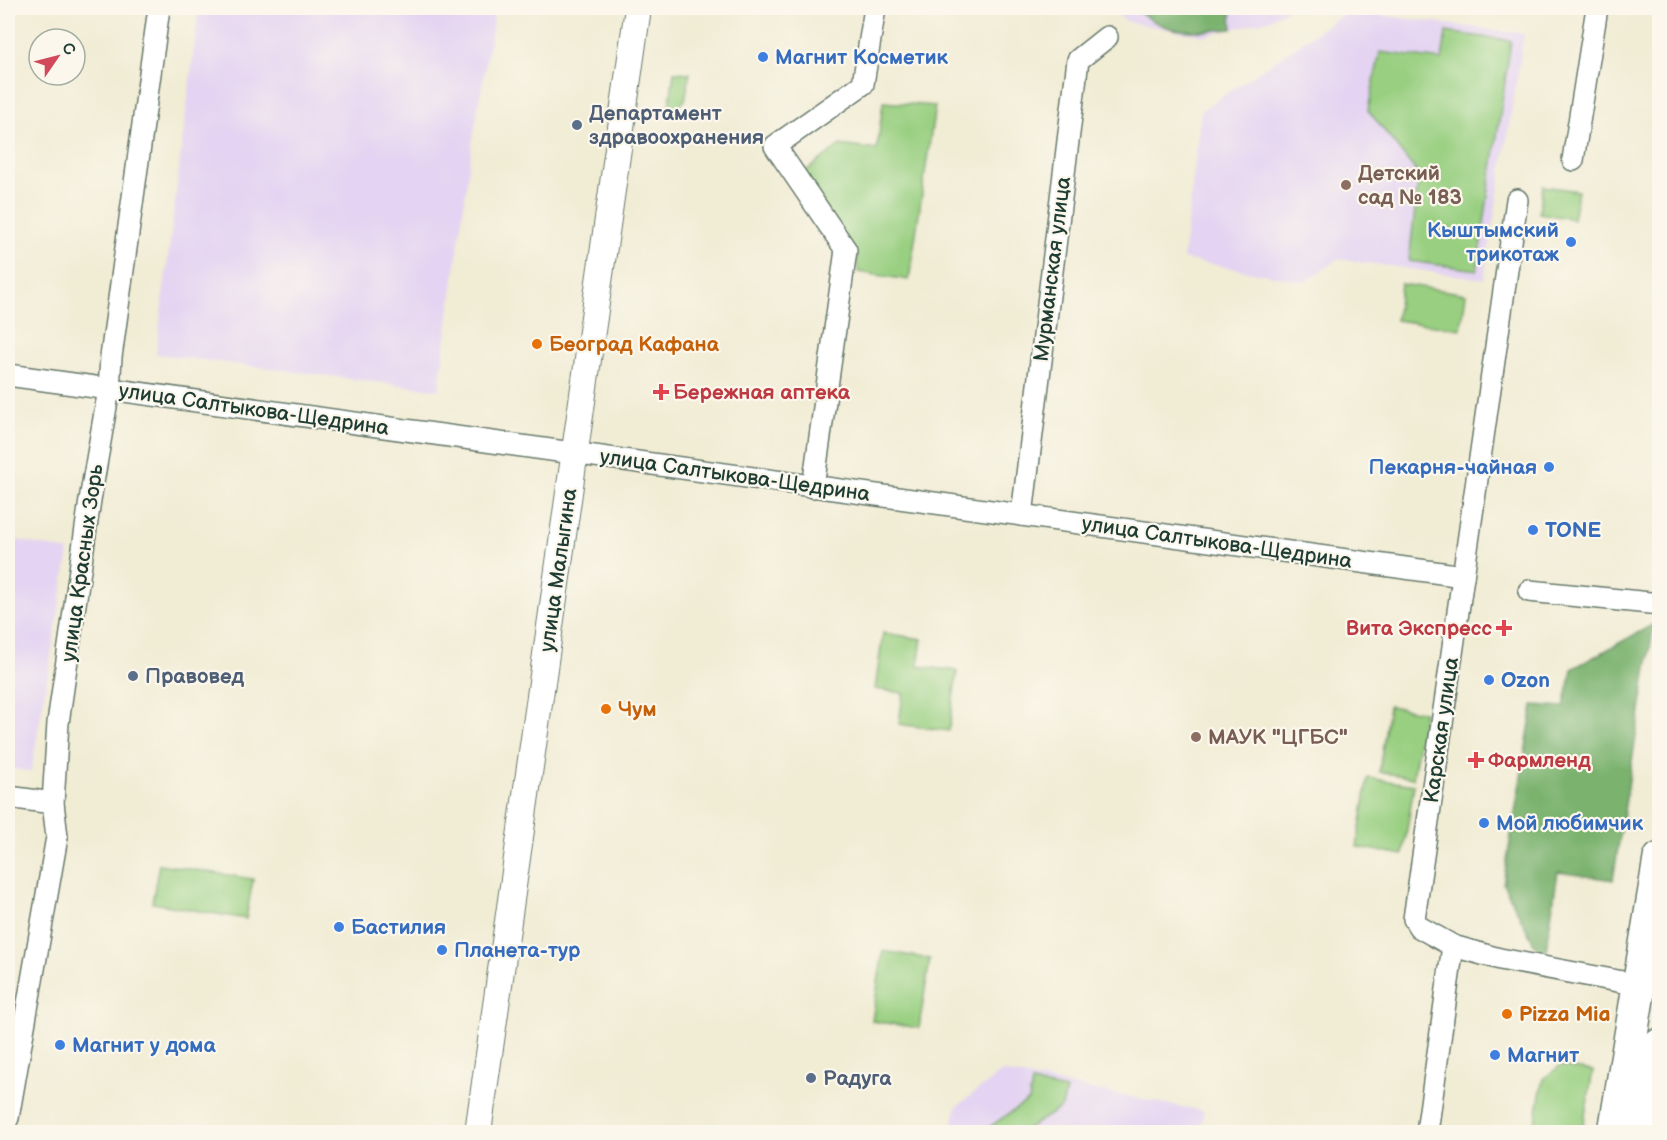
<svg xmlns="http://www.w3.org/2000/svg" width="1667" height="1140" font-family="'Balsamiq Sans',sans-serif">
<style>
.built{fill:#e4d3f2}
.green{fill:#98cf80;stroke:#5c865a;stroke-width:1.5}
.forest{fill:#7ab26e;stroke:#4c7851;stroke-width:1.5}
.lines{fill:none;stroke-linecap:round;stroke-linejoin:round}
.minor-casing{stroke:#687a6c;stroke-width:24}
.tertiary-casing{stroke:#687a6c;stroke-width:28}
.primary-casing{stroke:#687a6c;stroke-width:36}
.minor{stroke:#fff;stroke-width:21}
.tertiary{stroke:#fff;stroke-width:26}
.primary{stroke:#fff;stroke-width:33}
.shop-dot{fill:#3f7fe0;stroke:#fbf7ec;stroke-width:2}
.service-dot{fill:#5c6f8a;stroke:#fbf7ec;stroke-width:2}
.education-dot{fill:#8d6e63;stroke:#fbf7ec;stroke-width:2}
.food-dot{fill:#e8710a;stroke:#fbf7ec;stroke-width:2}
.health-dot{fill:#e0444e;stroke:#fbf7ec;stroke-width:2}
.labels{text-anchor:middle;stroke-width:4.5;stroke-linejoin:round;paint-order:stroke}
.shop-label{font-size:21px;font-weight:bold;fill:#366cbe;stroke:#fbf7ec;text-anchor:start}
.service-label{font-size:21px;font-weight:bold;fill:#4e5e75;stroke:#fbf7ec;text-anchor:start}
.education-label{font-size:21px;font-weight:bold;fill:#785e54;stroke:#fbf7ec;text-anchor:start}
.street-label{font-size:21px;fill:#1f3d34;stroke:#fbf7ec}
.food-label{font-size:21px;font-weight:bold;fill:#c56008;stroke:#fbf7ec;text-anchor:start}
.health-label{font-size:21px;font-weight:bold;fill:#be3a42;stroke:#fbf7ec;text-anchor:start}
</style>
<rect width="100%" height="100%" fill="#fbf7ec"/>
<filter id="ink" filterUnits="userSpaceOnUse"><feTurbulence type="fractalNoise" baseFrequency=".0167" numOctaves="2"/><feDisplacementMap in="SourceGraphic" scale="12" xChannelSelector="R" yChannelSelector="G"/><feConvolveMatrix kernelMatrix="1 2 1 2 8 2 1 2 1" color-interpolation-filters="sRGB"/></filter>
<filter id="wash" filterUnits="userSpaceOnUse"><feTurbulence type="fractalNoise" baseFrequency=".008" numOctaves="4" result="noise"/><feDisplacementMap in="SourceGraphic" scale="24" xChannelSelector="R" yChannelSelector="G"/><feGaussianBlur stdDeviation="1.35" result="paint"/><feColorMatrix in="noise" values="0 0 0 0 0 0 0 0 0 0 0 0 0 0 0 0 0 1.4 0 .05"/><feComposite in="paint" operator="in"/></filter>
<g filter="url(#wash)">
<rect width="100%" height="100%" fill="#f1ecd4"/>
<!-- built -->
<g class="built">
<polygon points="199,8 488,8 494,17 473,137 439,390 156,354"/>
<polygon points="1114,8 1289,8 1269,20 1204,36 1128,22 1114,12"/>
<polygon points="1348,11 1524,34 1484,279 1338,259 1305,282 1183,259 1201,111"/>
<polygon points="8,538 69,551 31,772 8,768"/>
<polygon points="1002,1072 1204,1111 1200,1132 951,1132 956,1107"/>
</g>
<!-- green -->
<g class="green">
<polygon points="1446,32 1511,41 1477,270 1409,261 1419,175 1368,110 1380,52 1442,60"/>
<polygon points="674,72 690,73 685,100 668,117"/>
<polygon points="883,102 935,106 909,280 858,272 857,254 802,174 840,145 877,150"/>
<polygon points="1543,186 1578,191 1573,219 1539,213"/>
<polygon points="1401,284 1466,294 1461,329 1396,320"/>
<polygon points="883,633 922,639 918,666 957,671 949,731 899,724 903,693 875,689"/>
<polygon points="1389,706 1424,712 1413,778 1379,772"/>
<polygon points="1368,778 1414,785 1403,855 1357,847"/>
<polygon points="159,864 253,879 246,919 152,903"/>
<polygon points="883,951 930,959 919,1028 872,1021"/>
<polygon points="1560,1066 1593,1071 1582,1132 1533,1132 1543,1079"/>
<polygon points="1032,1083 1066,1090 1062,1107 1022,1132 982,1132 1029,1100"/>
</g>
<!-- forest -->
<g class="forest">
<path d="M1135,8H1231L1232,29C1193,32 1166,36 1135,8Z"/>
<polygon points="1654,624 1613,880 1558,872 1544,963 1503,884 1533,705 1564,707 1572,669"/>
</g>
</g>
<g filter="url(#ink)">
<g class="lines">
<defs>
<g id="minor">
<polyline points="1573,160 1597,8"/>
<polyline points="8,375 1463,576"/>
<polyline points="813,487 846,250 775,146 863,84 875,8"/>
<polyline points="1022,515 1078,60 1107,37"/>
<polyline points="1529,591 1660,604"/>
<polyline points="8,797 53,803"/>
<polyline points="1453,946 1500,959 1639,985"/>
<polyline points="8,1118 57,837 53,803 58,723 90,500 109,389 111,357 159,8"/>
<polyline points="1427,1132 1453,946 1419,927 1414,919 1517,200"/>
</g>
<polyline id="tertiary" points="478,1132 638,8"/>
<g id="primary">
<polyline points="1615,1132 1660,859"/>
<polyline points="1646,1132 1660,1045"/>
</g>
</defs>
<!-- minor casing -->
<use href="#minor" class="minor-casing"/>
<!-- tertiary casing -->
<use href="#tertiary" class="tertiary-casing"/>
<!-- primary casing -->
<use href="#primary" class="primary-casing"/>
<!-- minor -->
<use href="#minor" class="minor"/>
<!-- tertiary -->
<use href="#tertiary" class="tertiary"/>
<!-- primary -->
<use href="#primary" class="primary"/>
</g>
</g>
<!-- markers -->
<g class="shop-dot">
<circle cx="763" cy="57" r="6"/>
<circle cx="1571" cy="242" r="6"/>
<circle cx="1549" cy="467" r="6"/>
<circle cx="1533" cy="530" r="6"/>
<circle cx="1489" cy="680" r="6"/>
<circle cx="1484" cy="823" r="6"/>
<circle cx="339" cy="927" r="6"/>
<circle cx="442" cy="950" r="6"/>
<circle cx="60" cy="1045" r="6"/>
<circle cx="1495" cy="1055" r="6"/>
</g>
<g class="service-dot">
<circle cx="577" cy="125" r="6"/>
<circle cx="133" cy="676" r="6"/>
<circle cx="811" cy="1078" r="6"/>
</g>
<g class="education-dot">
<circle cx="1346" cy="185" r="6"/>
<circle cx="1196" cy="737" r="6"/>
</g>
<g class="food-dot">
<circle cx="537" cy="344" r="6"/>
<circle cx="606" cy="709" r="6"/>
<circle cx="1507" cy="1014" r="6"/>
</g>
<g class="health-dot">
<path d="M658 383h6v6h6v6h-6v6h-6v-6h-6v-6h6z"/>
<path d="M1501 619h6v6h6v6h-6v6h-6v-6h-6v-6h6z"/>
<path d="M1473 751h6v6h6v6h-6v6h-6v-6h-6v-6h6z"/>
</g>
<g class="labels">
<!-- shop labels -->
<g class="shop-label">
<text x="775" y="64">Магнит Косметик</text>
<text x="1559" y="237" text-anchor="end">Кыштымский<tspan x="1559" dy="24">трикотаж</tspan></text>
<text x="1537" y="474" text-anchor="end">Пекарня-чайная</text>
<text x="1545" y="537">TONE</text>
<text x="1501" y="687">Ozon</text>
<text x="1496" y="830">Мой любимчик</text>
<text x="351" y="934">Бастилия</text>
<text x="454" y="957">Планета-тур</text>
<text x="72" y="1052">Магнит у дома</text>
<text x="1507" y="1062">Магнит</text>
</g>
<!-- service labels -->
<g class="service-label">
<text x="589" y="120">Департамент<tspan x="589" dy="24">здравоохранения</tspan></text>
<text x="145" y="683">Правовед</text>
<text x="823" y="1085">Радуга</text>
</g>
<!-- education labels -->
<g class="education-label">
<text x="1358" y="180">Детский<tspan x="1358" dy="24">сад № 183</tspan></text>
<text x="1208" y="744">МАУК "ЦГБС"</text>
</g>
<!-- street labels -->
<g class="street-label">
<text transform="translate(1052 269) rotate(-83)" y="7">Мурманская улица</text>
<text transform="translate(254 409) rotate(8)" y="7">улица Салтыкова-Щедрина</text>
<text transform="translate(735 475) rotate(8)" y="7">улица Салтыкова-Щедрина</text>
<text transform="translate(1217 542) rotate(8)" y="7">улица Салтыкова-Щедрина</text>
<text transform="translate(82 563) rotate(-82)" y="7">улица Красных Зорь</text>
<text transform="translate(558 570) rotate(-82)" y="7">улица Малыгина</text>
<text transform="translate(1441 730) rotate(-82)" y="7">Карская улица</text>
</g>
<!-- food labels -->
<g class="food-label">
<text x="549" y="351">Београд Кафана</text>
<text x="618" y="716">Чум</text>
<text x="1519" y="1021">Pizza Mia</text>
</g>
<!-- health labels -->
<g class="health-label">
<text x="673" y="399">Бережная аптека</text>
<text x="1492" y="635" text-anchor="end">Вита Экспресс</text>
<text x="1488" y="767">Фармленд</text>
</g>
</g>
<!-- margin -->
<rect width="1667" height="1140" fill="none" stroke="#fbf7ec" stroke-width="30"/>
<!-- north arrow -->
<g transform="translate(57 57) rotate(55)"><circle r="28" fill="#fbf7ec" stroke="#a3ada2" stroke-width="1.5"/>
<path d="M0-4.5L10 22L0 15L-10 22Z" fill="#d1495b"/>
<text y="-9" font-size="16" font-weight="bold" text-anchor="middle" fill="#1f3d34">С</text>
</g>
</svg>
